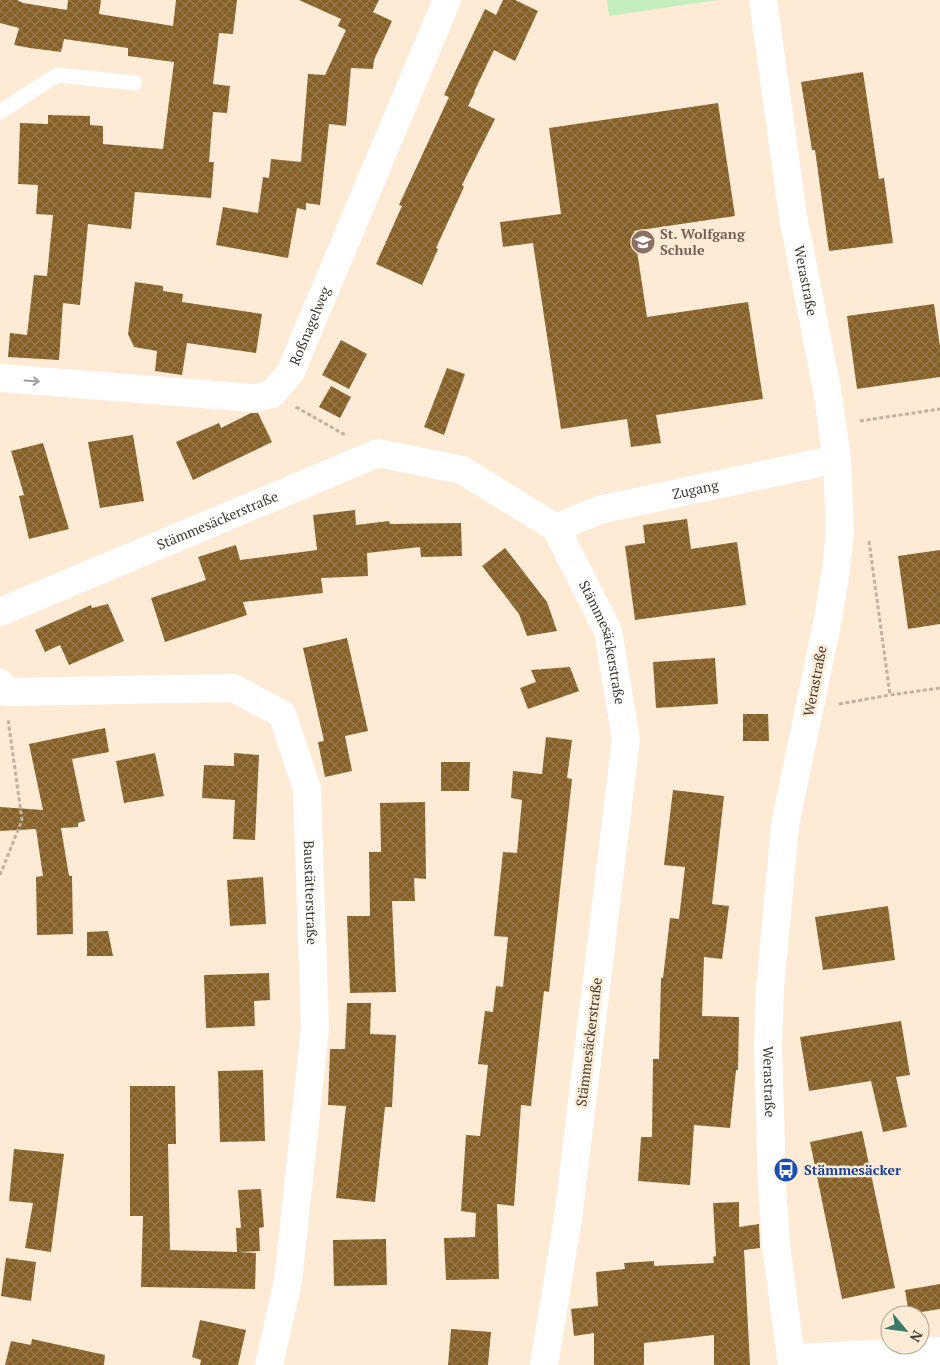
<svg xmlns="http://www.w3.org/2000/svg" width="940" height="1365" font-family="'PT Serif',serif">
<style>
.park{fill:#c4eebd}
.building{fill:url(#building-cross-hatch)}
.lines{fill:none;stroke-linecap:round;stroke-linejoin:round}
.path{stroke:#c0b2a0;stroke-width:3;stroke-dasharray:4 2.5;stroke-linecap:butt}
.service{stroke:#fff;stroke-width:15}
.minor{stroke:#fff;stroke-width:28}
.oneway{stroke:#a09c98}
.labels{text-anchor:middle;stroke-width:5;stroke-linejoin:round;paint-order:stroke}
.education-label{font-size:14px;font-weight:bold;fill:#785e54;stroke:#fdebd5;text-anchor:start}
.street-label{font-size:14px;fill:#413a31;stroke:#fdebd5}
.transit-label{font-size:14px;font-weight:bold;fill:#164399;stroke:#fdebd5;text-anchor:start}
</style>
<defs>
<pattern id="building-cross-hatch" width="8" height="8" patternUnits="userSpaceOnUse" patternTransform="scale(1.25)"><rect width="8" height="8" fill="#866027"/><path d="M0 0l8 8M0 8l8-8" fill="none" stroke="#96794e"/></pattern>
</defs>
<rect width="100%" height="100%" fill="#fdebd5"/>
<!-- park -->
<polygon class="park" points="607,0 717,0 609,16"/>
<!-- building -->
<g class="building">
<polygon points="0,0 17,0 23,3 67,10 68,0 101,0 99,14 173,26 176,0 237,0 233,34 219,33 213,84 230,86 227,113 213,112 209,162 214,162 211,198 135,192 131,229 88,224 80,305 63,303 59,360 8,357 10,333 27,335 34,275 47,276 53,215 36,214 38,185 18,184 20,123 48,124 48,115 90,116 90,125 103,126 103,144 163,149 174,62 128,56 128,48 64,39 61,52 30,48 14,45 19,28 0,23"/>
<polygon points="299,0 379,0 373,12 392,21 374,60 373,69 351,68 346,126 329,124 320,205 306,203 306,210 297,208 288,258 216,245 223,207 258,213 263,177 269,178 271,159 301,162 308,74 325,75 346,30 338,26 341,19"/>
<polygon points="503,0 515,0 538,11 515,61 494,50 474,92 475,92 468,106 495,119 462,185 464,187 436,248 438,249 422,285 376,264 402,206 399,205 449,97 444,95 485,9 496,15"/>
<polygon points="863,72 879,179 884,178 893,243 829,251 815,150 812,150 801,82"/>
<polygon points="718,103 735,216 634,231 647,317 748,302 763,399 656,415 661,443 631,447 627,419 561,429 533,243 503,247 500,222 561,214 549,128"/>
<polygon points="135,282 163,286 163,291 183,294 182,302 262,314 256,353 187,343 182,375 155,371 157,351 134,347 128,334"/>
<polygon points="934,304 940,347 940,377 857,389 847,316"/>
<polygon points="341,340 367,354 349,389 322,375"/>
<polygon points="447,368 465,374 444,435 424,427"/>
<polygon points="331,386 351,397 340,418 319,407"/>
<polygon points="251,413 258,413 272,442 193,480 176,442 219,423 221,428"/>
<polygon points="133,435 144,501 100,508 88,442"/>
<polygon points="43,443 69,529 29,539 19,496 24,495 11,451"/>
<polygon points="355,510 356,525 389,521 390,524 461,523 462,556 421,557 420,547 367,553 368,576 321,578 323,593 243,602 247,615 165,642 151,598 206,580 198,557 236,545 240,560 317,550 313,515"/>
<polygon points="687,519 691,549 737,542 746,605 635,620 625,546 645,543 643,525"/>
<polygon points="505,548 547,602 557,631 527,636 519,614 482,566"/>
<polygon points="940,550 940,624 908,629 898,556"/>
<polygon points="108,604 124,641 69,665 60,645 45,652 35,630 91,605 92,608"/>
<polygon points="347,638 368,731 345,736 352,771 325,777 318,742 324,741 303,648"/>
<polygon points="715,658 718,704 656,708 653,662"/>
<polygon points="570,667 579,691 528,709 520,688 536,682 531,670"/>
<polygon points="743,714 768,714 769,741 743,741"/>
<polygon points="105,728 109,752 72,759 85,821 78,823 78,827 61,828 69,876 72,876 73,934 37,935 36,877 43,876 36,829 0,831 0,807 43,810 29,744"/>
<polygon points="546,737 572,740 567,778 572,779 549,992 544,991 531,1106 521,1105 514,1206 497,1204 499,1279 446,1280 444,1238 475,1237 476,1213 461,1211 466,1135 480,1136 488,1065 478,1064 485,1011 493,1012 496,986 503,987 508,937 494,936 503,852 517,853 522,800 511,798 513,771 542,774"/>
<polygon points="155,753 164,796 124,803 116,761"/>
<polygon points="234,753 259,755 255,840 233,839 235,800 202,798 204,765 234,766"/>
<polygon points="441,762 470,762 469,791 441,791"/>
<polygon points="673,790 724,796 712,904 729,906 722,959 704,957 702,1016 739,1017 738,1070 736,1070 730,1128 694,1125 690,1185 638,1181 641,1137 652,1137 653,1059 659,1059 661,978 663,978 670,918 679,919 685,867 664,865"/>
<polygon points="425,802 426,879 414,878 415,901 392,901 396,992 350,993 347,916 370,916 369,852 381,852 380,803"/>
<polygon points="263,877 266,924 230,926 227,880"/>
<polygon points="888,906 895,960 823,970 815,917"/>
<polygon points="108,931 113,956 87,956 87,932"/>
<polygon points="269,973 270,1000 254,1001 255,1026 206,1028 204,975"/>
<polygon points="347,1003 371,1003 370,1034 396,1035 392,1107 385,1107 375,1202 336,1198 346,1106 328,1105 330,1049 345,1049"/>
<polygon points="901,1021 910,1075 896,1077 907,1127 883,1132 871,1081 809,1091 800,1037"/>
<polygon points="263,1070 265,1141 220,1142 218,1071"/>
<polygon points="130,1086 175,1086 176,1144 168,1144 170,1250 237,1252 236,1228 241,1228 238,1190 261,1189 264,1227 259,1228 260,1251 239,1252 256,1253 255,1289 141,1287 143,1216 130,1216"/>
<polygon points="862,1131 895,1288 842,1299 810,1142"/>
<polygon points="14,1149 64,1154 51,1252 25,1248 33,1203 9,1201"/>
<polygon points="739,1202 739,1227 759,1224 759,1226 760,1248 744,1250 750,1365 714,1365 714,1335 644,1343 644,1365 594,1365 594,1333 574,1336 571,1309 598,1306 596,1272 625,1269 624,1263 654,1261 654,1266 714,1263 713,1257 716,1256 713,1203"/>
<polygon points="386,1239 387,1285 334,1286 333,1240"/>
<polygon points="6,1258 36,1262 31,1301 1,1296"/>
<polygon points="940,1284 940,1309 909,1314 905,1290"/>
<polygon points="200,1320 246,1330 238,1365 200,1365 201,1360 192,1357"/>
<polygon points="451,1329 491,1332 488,1365 448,1365"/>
<polygon points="32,1339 105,1355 104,1365 5,1365 11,1341 31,1345"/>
</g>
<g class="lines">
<!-- path -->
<g class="path">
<polyline points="296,407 347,436"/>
<polyline points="860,421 940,409"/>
<polyline points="869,541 890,695 940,688"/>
<polyline points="839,704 890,695"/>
<polyline points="0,875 22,820 8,719"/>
</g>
<!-- service -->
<polyline class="service" points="0,112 57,75 135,83"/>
<!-- minor -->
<g class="minor">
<path id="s1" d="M763,0L793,216L827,390L837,459L840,531L836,570L828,619L785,825L770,989L768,1044L772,1185L776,1246L792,1365"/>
<path id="s2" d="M0,378L254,398L272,394L290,373L447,0"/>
<path id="s3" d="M556,528L599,510L837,459"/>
<path id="s4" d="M0,612L378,453L462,470L556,528L608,631L626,739L568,1218L544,1365"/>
<path id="s5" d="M0,683L6,692L233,688L282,714L307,789L315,1028L288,1281L269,1365"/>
<polyline points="791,1358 940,1351"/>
</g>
</g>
<!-- one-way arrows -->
<defs><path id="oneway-shaft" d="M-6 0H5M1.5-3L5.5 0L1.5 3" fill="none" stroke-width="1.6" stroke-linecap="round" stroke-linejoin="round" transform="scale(1.25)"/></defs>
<use class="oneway" href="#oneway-shaft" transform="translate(32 381) rotate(4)"/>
<!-- icons -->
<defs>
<symbol id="school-disc" viewBox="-11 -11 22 22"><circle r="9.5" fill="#8d6e63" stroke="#fdebd5"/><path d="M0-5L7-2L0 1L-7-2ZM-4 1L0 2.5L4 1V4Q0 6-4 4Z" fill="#fff"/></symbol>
<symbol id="bus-disc" viewBox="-11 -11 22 22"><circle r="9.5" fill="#1a4fb4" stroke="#fdebd5"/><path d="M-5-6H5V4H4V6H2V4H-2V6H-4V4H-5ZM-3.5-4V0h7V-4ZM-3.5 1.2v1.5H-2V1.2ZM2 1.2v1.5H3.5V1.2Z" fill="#fff"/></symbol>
</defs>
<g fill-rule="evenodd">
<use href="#school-disc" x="629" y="228" width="28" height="28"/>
<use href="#bus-disc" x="772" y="1156" width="28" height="28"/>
</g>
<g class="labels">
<!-- education labels -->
<g class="education-label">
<text x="660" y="239">St. Wolfgang<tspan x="660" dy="16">Schule</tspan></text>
</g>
<!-- street labels -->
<g class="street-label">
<text dy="5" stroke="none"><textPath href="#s1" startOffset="284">Werastraße</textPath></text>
<text dy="5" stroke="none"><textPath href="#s2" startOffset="352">Roßnagelweg</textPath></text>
<text dy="5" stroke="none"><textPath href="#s3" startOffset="145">Zugang</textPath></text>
<text dy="5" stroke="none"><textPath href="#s4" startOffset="236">Stämmesäckerstraße</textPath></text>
<text dy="5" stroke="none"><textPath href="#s4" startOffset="731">Stämmesäckerstraße</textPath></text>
<text transform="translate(815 681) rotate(-79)" y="5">Werastraße</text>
<text dy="5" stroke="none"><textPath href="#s5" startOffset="476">Baustätterstraße</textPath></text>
<text transform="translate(589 1042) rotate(-83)" y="5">Stämmesäckerstraße</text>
<text dy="5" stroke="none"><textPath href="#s1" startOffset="1094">Werastraße</textPath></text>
</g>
<!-- transit labels -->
<g class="transit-label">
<text x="804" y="1175">Stämmesäcker</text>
</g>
</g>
<!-- north arrow -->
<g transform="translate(905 1330) rotate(119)"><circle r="24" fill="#fdebd5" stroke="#b2a493"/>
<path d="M0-4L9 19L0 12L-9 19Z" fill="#3a7967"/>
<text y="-8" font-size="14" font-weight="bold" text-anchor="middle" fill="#413a31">N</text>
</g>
</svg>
